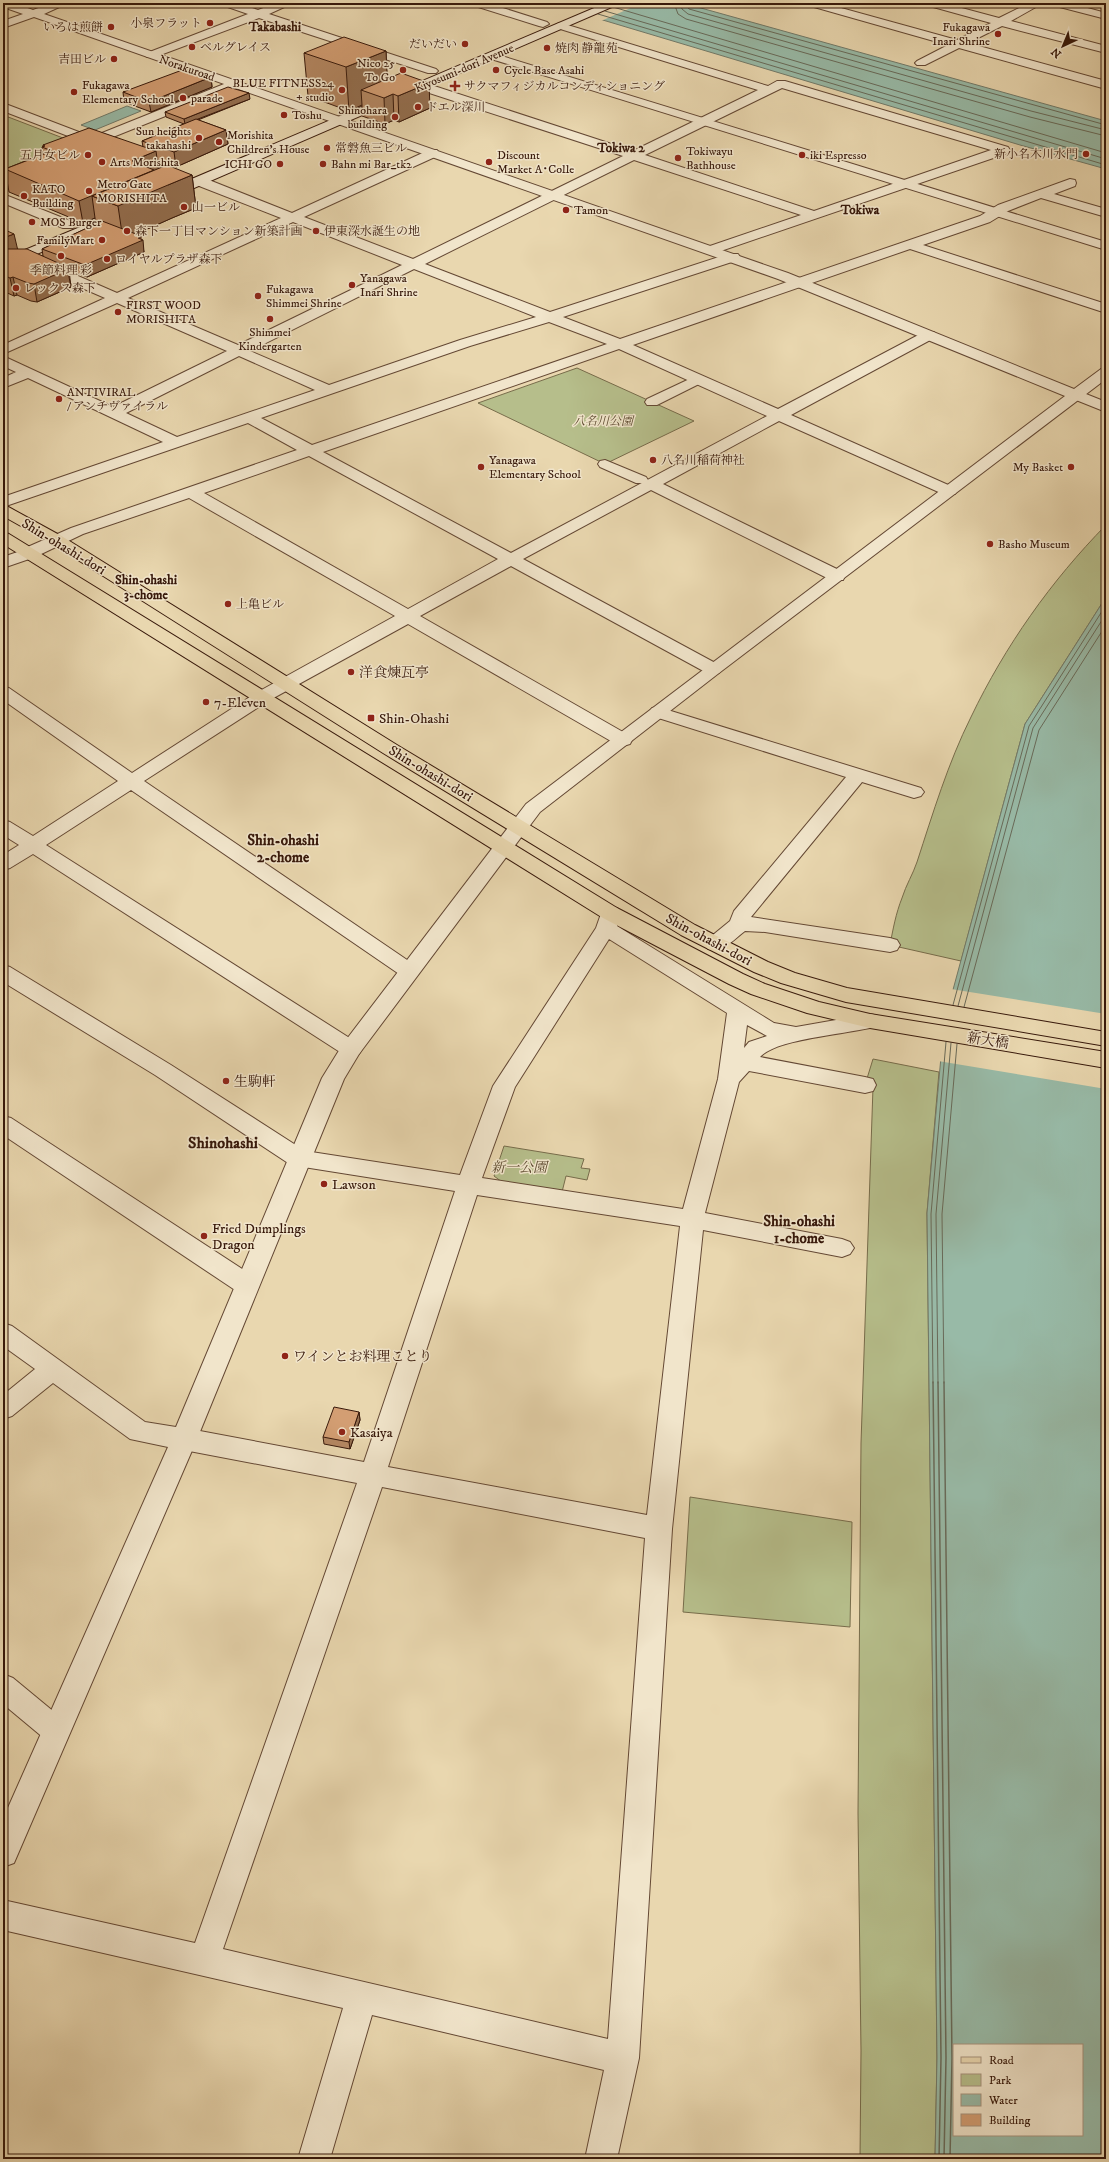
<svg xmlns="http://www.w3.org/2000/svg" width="1109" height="2162" font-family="'IM FELL DW Pica','Noto Serif JP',serif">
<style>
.green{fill:#b6be8b;stroke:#776c4b}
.water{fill:#98baa7;stroke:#727a69;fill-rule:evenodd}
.pier{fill:#e9d7af}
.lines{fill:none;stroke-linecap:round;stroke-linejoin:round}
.shore-far1{stroke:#686a59;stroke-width:1}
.shore{stroke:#686a59;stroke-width:1.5}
.pedestrian-casing{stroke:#644834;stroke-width:2}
.minor-casing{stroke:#644834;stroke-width:2}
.tertiary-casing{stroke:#644834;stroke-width:2}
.secondary-casing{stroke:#38190b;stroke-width:2}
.primary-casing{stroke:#38190b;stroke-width:2}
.pedestrian{fill:#f1e5cb;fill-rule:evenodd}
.minor{fill:#f1e5cb;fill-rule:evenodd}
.tertiary{fill:#f1e5cb;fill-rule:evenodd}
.secondary{fill:#f1e5cb;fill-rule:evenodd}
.primary{fill:#e9d7af;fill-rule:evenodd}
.wall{fill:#b58863;stroke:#38190b}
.shaded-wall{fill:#946f50;stroke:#38190b}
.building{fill:#d39e73;stroke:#38190b}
.poi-dot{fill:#8f2418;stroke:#f1e5cb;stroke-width:1.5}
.labels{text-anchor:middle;stroke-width:3;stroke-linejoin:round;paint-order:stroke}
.far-poi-label{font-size:12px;fill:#38190b;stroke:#f1e5cb;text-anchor:start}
.far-street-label{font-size:12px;fill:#38190b;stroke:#f1e5cb}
.far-park-label{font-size:12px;font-style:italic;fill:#5e4b31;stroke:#f1e5cb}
.far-neighbourhood-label{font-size:13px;font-weight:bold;fill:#38190b;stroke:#f1e5cb}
.far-quarter-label{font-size:13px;font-weight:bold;fill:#38190b;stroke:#f1e5cb}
.street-label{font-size:14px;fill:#38190b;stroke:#f1e5cb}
.poi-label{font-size:14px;fill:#38190b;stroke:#f1e5cb;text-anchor:start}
.park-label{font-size:14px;font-style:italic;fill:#5e4b31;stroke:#f1e5cb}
.neighbourhood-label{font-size:15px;font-weight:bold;fill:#38190b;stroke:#f1e5cb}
.quarter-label{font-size:16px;font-weight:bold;fill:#38190b;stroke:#f1e5cb}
</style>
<rect width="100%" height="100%" fill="#e9d7af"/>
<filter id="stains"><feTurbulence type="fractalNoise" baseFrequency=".005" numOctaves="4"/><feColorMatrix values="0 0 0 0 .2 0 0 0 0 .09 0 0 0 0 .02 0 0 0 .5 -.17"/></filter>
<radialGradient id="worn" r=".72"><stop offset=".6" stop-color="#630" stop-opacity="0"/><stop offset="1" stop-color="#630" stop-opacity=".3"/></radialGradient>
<!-- green -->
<g class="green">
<polygon points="3,115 76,143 3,172"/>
<polygon points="577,368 694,421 605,464 478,403"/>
<path d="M1106,525V597L1025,724L961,961L890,945C893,929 896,913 902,898C906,885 913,874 917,862C933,813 948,763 971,717C1005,646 1051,581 1106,525Z"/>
<polygon points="873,1059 939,1072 927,1213 937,2058 935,2159 860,2159 861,2051 858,1813 861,1443 873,1087 865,1085"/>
<polygon points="504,1146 584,1159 581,1168 590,1169 587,1180 566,1176 562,1192 502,1182 494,1176"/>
<polygon points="690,1497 852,1522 850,1627 683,1612"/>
</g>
<!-- water -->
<g class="water">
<polygon points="546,3 683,3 1106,121 1106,169 1020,145"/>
<polygon points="127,106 141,111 95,130 81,125"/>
<path d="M1106,597V2159H935L937,2058L927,1213L944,1023L1025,724ZM954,2045H1082V2135H954Z"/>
</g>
<!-- pier -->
<g class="pier">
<polygon points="568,3 642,3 601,21 557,8"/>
<polygon points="951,989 1106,1014 1106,1089 938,1061 942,1023"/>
</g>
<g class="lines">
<!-- shore-far1 -->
<g class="shore-far1">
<polyline points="674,3 678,14 686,19 1030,117 1106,136"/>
<polyline points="680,3 682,9 688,14 1031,111 1106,130"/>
<polyline points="685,3 689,9 1106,125"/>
<polyline points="613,7 1106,153"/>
<polyline points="605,11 1106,159"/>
<polyline points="598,14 1106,165"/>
<polyline points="953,1005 1029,726 1106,605"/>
<polyline points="958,1006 1033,728 1106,614"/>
<polyline points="964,1007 1039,730 1106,625"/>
<polyline points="933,1383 931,1214 946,1042"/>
<polyline points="938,1383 936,1214 951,1043"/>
<polyline points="944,1383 942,1214 957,1044"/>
</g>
<!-- shore -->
<g class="shore">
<polyline points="933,1382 941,2058 939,2159"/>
<polyline points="938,1382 946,2058 944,2159"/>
<polyline points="944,1382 952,2058 950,2159"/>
</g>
<defs>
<g id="pedestrian">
<polygon points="698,375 705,379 703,382 657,405 647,405 645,402 647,399"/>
<polygon points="605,460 646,477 648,480 646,483 636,483 600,467 598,464 600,461"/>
</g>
<g id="minor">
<polygon points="220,3 237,3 258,10 277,3 293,3 269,14 436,69 438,71 436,73 428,73 259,18 155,57 147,57 145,55 147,53 248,14 222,5"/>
<polygon points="470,3 487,3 547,22 549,24 543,27 539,26 472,5"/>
<polygon points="805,3 823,3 957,40 991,23 926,5 924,3 943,3 999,18 1029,3 1043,3 1011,21 1106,46 1106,53 1002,26 968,43 1106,81 1106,89 959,48 925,65 917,65 915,63 917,61 948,45 807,5"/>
<polygon points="1050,3 1069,3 1106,13 1106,19 1052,5"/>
<path d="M561,23L768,86L777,81H785L1008,147L1010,150L1008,153L712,254L705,250L707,247L801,215L634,160L425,264L550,312L728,254H738L740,257L738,260L563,317L620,339L980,216L998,205L1070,179L1075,180L1076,183L1075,186L1054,194L1106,209V217L1041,198L1008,211L990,222L923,245L1106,304V313L910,249L633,345L778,409L924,332H934L936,335L934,338L791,415L955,488L957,491L955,494H943L779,421L663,484L843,572L845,576L843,580H831L651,490L523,559L719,665L722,669L719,673L713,674L707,673L511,566L420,616L630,736L632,740L630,744L623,746L616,744L408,624L268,701L144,781L416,966L419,971L416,976L409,978L402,976L131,790L46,845L359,1044L362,1049L359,1054L351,1057L343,1054L33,854L10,868L3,870V855L19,845L3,835V820L10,822L33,836L118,781L3,700V687L9,688L132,773L256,693L395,616L189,498L83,534L35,557H23L21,553L23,549L71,528L297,450L248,423L3,507V497L163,442L28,378L3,388V378L16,372L3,366V356L113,407L227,351L117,303L3,354V345L105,298L36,268L34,265L36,262H46L117,293L281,218L194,184L193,181L194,178H204L292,213L429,150H437L439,153L437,156L304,217L413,259L623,156L417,89L415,86L417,83H425L633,151L758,90L557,28L555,26L557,24ZM782,88L991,150L814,211L645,155ZM293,222L402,265L238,345L128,298ZM414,269L536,317L460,340L329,385L250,351ZM549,322L607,344L312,445L261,418L470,346ZM619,349L767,416L511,553L323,452ZM239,356L315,390L177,437L126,413ZM309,456L498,559L408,609L204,493Z"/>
<path d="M234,80L240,84L238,87L103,141L106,144L100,148C92,146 86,150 78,148L76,145L81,141L3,111V103L92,137Z"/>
<polygon points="3,194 73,222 75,225 73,228 63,228 3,203"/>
<polygon points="1076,390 1106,402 1106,412 1071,398 1068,395 1071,392"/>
<path d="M658,707L921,788L924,792L921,796L914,798L862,782L751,917L890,938L897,940L900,945L897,950L890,952L765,932L745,931C733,940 723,953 708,949L705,944L708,939L730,921L734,911L846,777L652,716L649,712L652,708Z"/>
<path d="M610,906L617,908L620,913L617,926L774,1023L796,1027L870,1014L878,1016L881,1021L878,1026C851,1034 777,1038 760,1057L865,1077L873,1079L876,1085L873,1091L865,1093L749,1071L739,1082L705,1213L842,1239L850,1242L854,1248L850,1254L842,1257L703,1230L672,1529L639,2058L617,2159H585L604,2070L372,2015L330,2159H298L343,2008L3,1930V1900L195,1943L357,1483L184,1450L175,1446L171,1439L175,1432L184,1428L364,1462L455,1191L291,1165L155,1075L3,982V965L10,967L171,1065L305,1151L460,1175L493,1086L596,928L603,908ZM609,939L727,1013L718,1079L683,1209L482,1178L515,1087ZM747,1025L767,1036L749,1042L744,1048ZM477,1195L680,1226L647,1515L388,1467ZM382,1487L645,1538L608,2039L223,1949Z"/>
<polygon points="3,1116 11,1118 256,1278 259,1285 256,1292 247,1294 238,1292 3,1135"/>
<polygon points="3,1674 13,1678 65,1721 69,1730 65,1739 55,1743 45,1739 3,1704"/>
</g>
<g id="tertiary">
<polygon points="3,3 14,3 33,10 52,3 68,3 44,14 788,273 1074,389 1101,369 1106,368 1106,379 719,673 540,812 359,1054 344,1079 197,1439 14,1863 3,1867 3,1819 168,1447 130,1439 53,1383 12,1416 3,1419 3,1395 35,1369 3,1346 3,1323 12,1326 145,1422 176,1427 322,1078 343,1044 526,804 1065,396 778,279 34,17 3,28 3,21 23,14 3,7"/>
<polygon points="492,53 1106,242 1106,250 488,58 486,56"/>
<polygon points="29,548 35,549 37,553 35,557 3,568 3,557"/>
</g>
<g id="secondary">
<polygon points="606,3 621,3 171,198 161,198 160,195 161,192"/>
<polygon points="97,220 104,224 102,227 3,268 3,259"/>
</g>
<g id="primary">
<polygon points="3,504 63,537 397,745 695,925 768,962 795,973 847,988 1106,1032 1106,1046 846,1002 781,983 754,972 681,935 383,753 51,543 3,516"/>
<polygon points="3,532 9,534 617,908 743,974 765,984 819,1002 870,1014 1106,1052 1106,1068 870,1028 807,1013 751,994 729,984 603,918 3,544"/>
</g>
</defs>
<!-- pedestrian casing -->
<use href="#pedestrian" class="pedestrian-casing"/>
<!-- minor casing -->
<use href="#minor" class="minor-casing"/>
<!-- tertiary casing -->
<use href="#tertiary" class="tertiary-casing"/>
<!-- secondary casing -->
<use href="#secondary" class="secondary-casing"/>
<!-- primary casing -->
<use href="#primary" class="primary-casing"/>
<!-- pedestrian -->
<use href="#pedestrian" class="pedestrian"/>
<!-- minor -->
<use href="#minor" class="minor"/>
<!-- tertiary -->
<use href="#tertiary" class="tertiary"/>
<!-- secondary -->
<use href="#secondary" class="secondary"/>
<!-- primary -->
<use href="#primary" class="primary"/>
</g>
<!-- wall -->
<g class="wall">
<polygon points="386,51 387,79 430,108 399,122 394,120 385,124 362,116 362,105 349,111 308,96 304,53"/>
<polygon points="211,77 212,87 151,112 124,102 123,92"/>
<polygon points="250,99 198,120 226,130 228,144 176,167 158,160 159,168 192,175 196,208 172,218 136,234 141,239 144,252 87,277 69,270 71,287 37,302 31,301 17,295 14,296 3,291 3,229 17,249 43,256 42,249 96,224 95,218 83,223 9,192 5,169 43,154 42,147 43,146 43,145 143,147 142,141 184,124 166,117 165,112"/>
<polygon points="359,1412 360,1420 350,1449 324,1444 323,1437"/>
</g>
<!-- shaded-wall -->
<g class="shaded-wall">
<polygon points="386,51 388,94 361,90 362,105 349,111 346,67"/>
<polygon points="211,77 212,87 151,112 149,102"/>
<polygon points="429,83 430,108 399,122 398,96"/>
<polygon points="249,93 250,99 185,124 184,119"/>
<polygon points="393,94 394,120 385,124 384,98"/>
<polygon points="226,130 228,144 176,167 174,152"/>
<polygon points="156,151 159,173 168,185 192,175 196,208 172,218 123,240 118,206 92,196 95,218 83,223 79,201 132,161"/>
<polygon points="3,196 5,207 3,208"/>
<polygon points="14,234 18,251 3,257 3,238"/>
<polygon points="141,236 141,241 143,240 144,252 87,277 85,265"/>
<polygon points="67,267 71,287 37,302 34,284"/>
<polygon points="13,277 17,295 14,296 10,278"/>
<polygon points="359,1412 360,1420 350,1449 349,1442"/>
</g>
<!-- building -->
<g class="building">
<polygon points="344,37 386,51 346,67 304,53"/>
<polygon points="185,69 211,77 149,102 123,92"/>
<polygon points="401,73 429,83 398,96 393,94 384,98 361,90"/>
<polygon points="228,87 249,93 184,119 165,112"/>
<polygon points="196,119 226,130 174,152 142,141"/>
<polygon points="89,128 156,151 132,161 154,170 79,201 5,169 52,151 42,147 45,146 43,145"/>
<polygon points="167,165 192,175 168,185 118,206 92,196"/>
<polygon points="102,221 141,236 138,238 143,240 85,265 42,249"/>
<polygon points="3,229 14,234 3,238"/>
<polygon points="7,249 27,249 67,267 65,268 68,269 34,284 28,283 13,277 10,278 3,275 3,250"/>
<polygon points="334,1407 359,1412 349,1442 323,1437"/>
</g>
<!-- markers -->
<g class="poi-dot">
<circle cx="210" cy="23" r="4"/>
<circle cx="111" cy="27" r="4"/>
<circle cx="998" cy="34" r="4"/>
<circle cx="465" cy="44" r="4"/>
<circle cx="192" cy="47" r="4"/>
<circle cx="547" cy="48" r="4"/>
<circle cx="114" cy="59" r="4"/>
<circle cx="403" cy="70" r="4"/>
<circle cx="496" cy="70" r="4"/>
<path d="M453 80h4v4h4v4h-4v4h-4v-4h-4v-4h4z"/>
<circle cx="342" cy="90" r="4"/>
<circle cx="74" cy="92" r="4"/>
<circle cx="183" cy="98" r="4"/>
<circle cx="418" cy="107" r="4"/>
<circle cx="284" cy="115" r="4"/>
<circle cx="395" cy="117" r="4"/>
<circle cx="199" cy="138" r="4"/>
<circle cx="219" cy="142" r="4"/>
<circle cx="327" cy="148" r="4"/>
<circle cx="1086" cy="154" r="4"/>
<circle cx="88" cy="155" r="4"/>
<circle cx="802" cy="155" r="4"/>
<circle cx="678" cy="158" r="4"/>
<circle cx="102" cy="162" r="4"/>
<circle cx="489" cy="162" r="4"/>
<circle cx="280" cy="164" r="4"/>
<circle cx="323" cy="164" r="4"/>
<circle cx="89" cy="191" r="4"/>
<circle cx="24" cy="196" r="4"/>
<circle cx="184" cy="207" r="4"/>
<circle cx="566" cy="210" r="4"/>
<circle cx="32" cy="222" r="4"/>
<circle cx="127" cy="231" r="4"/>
<circle cx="316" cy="231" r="4"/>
<circle cx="102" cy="240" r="4"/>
<circle cx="61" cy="256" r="4"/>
<circle cx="107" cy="259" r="4"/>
<circle cx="352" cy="285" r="4"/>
<circle cx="16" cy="288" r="4"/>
<circle cx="258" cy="296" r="4"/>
<circle cx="118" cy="312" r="4"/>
<circle cx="270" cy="319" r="4"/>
<circle cx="59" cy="399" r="4"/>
<circle cx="653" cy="460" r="4"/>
<circle cx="481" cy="467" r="4"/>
<circle cx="1071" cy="467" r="4"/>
<circle cx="990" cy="544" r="4"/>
<circle cx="228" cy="604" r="4"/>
<circle cx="351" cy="672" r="4"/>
<circle cx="206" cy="702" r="4"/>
<rect x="367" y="714" width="8" height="8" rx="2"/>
<circle cx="226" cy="1081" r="4"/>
<circle cx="324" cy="1184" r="4"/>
<circle cx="204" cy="1236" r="4"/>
<circle cx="285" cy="1356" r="4"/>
<circle cx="342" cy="1432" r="4"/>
</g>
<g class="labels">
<!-- far-poi labels -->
<g class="far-poi-label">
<text x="202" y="27" text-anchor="end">小泉フラット</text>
<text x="103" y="31" text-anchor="end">いろは煎餅</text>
<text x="990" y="31" text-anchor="end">Fukagawa<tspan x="990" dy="14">Inari Shrine</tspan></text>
<text x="457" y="48" text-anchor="end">だいだい</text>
<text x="200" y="51">ベルグレイス</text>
<text x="555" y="52">焼肉 静龍苑</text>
<text x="106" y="63" text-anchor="end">吉田ビル</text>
<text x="395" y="67" text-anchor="end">Nico 25<tspan x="395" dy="14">To Go</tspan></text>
<text x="504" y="74">Cycle Base Asahi</text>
<text x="334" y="87" text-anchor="end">BLUE FITNESS24<tspan x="334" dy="14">+ studio</tspan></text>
<text x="82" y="89">Fukagawa<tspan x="82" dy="14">Elementary School</tspan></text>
<text x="464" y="90">サクマフィジカルコンディショニング</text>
<text x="191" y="102">parade</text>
<text x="426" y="111">ドエル深川</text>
<text x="387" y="114" text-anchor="end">Shinohara<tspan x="387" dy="14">building</tspan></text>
<text x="292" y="119">Toshu</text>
<text x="191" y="135" text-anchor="end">Sun heights<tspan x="191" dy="14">takahashi</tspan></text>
<text x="227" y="139">Morishita<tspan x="227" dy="14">Children's House</tspan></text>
<text x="335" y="152">常磐魚三ビル</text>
<text x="686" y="155">Tokiwayu<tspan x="686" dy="14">Bathhouse</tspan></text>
<text x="1078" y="158" text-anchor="end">新小名木川水門</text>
<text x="80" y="159" text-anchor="end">五月女ビル</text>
<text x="497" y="159">Discount<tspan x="497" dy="14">Market A･Colle</tspan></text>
<text x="810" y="159">iki Espresso</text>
<text x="110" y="166">Arts Morishita</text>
<text x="272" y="168" text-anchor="end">ICHI GO</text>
<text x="331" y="168">Bahn mi Bar_tk2</text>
<text x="97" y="188">Metro Gate<tspan x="97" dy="14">MORISHITA</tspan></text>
<text x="32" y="193">KATO<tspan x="32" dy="14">Building</tspan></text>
<text x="192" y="211">山一ビル</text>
<text x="574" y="214">Tamon</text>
<text x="40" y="226">MOS Burger</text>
<text x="135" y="235">森下一丁目マンション新築計画</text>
<text x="324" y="235">伊東深水誕生の地</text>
<text x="94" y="244" text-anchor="end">FamilyMart</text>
<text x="115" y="263">ロイヤルプラザ森下</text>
<text x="61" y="274" text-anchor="middle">季節料理 彩</text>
<text x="360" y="282">Yanagawa<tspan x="360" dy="14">Inari Shrine</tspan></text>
<text x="24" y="292">レックス森下</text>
<text x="266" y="293">Fukagawa<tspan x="266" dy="14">Shimmei Shrine</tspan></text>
<text x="126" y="309">FIRST WOOD<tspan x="126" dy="14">MORISHITA</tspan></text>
<text x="270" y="336" text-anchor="middle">Shimmei<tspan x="270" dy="14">Kindergarten</tspan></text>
<text x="67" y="396">ANTIVIRAL<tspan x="67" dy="14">/ アンチヴァイラル</tspan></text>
<text x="489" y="464">Yanagawa<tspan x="489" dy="14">Elementary School</tspan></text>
<text x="661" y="464">八名川稲荷神社</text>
<text x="1063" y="471" text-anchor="end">My Basket</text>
<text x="998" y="548">Basho Museum</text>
<text x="236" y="608">上亀ビル</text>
</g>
<!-- far-street labels -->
<g class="far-street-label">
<text transform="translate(187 68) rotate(19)" y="4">Norakuroad</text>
<text transform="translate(464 68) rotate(-23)" y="4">Kiyosumi-dori Avenue</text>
</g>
<!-- far-park labels -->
<g class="far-park-label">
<text x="603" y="425">八名川公園</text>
</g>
<!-- far-neighbourhood labels -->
<g class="far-neighbourhood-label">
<text x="275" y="31">Takabashi</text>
<text x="621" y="152">Tokiwa 2</text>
<text x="146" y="584">Shin-ohashi<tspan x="146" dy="15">3-chome</tspan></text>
</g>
<!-- far-quarter labels -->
<g class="far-quarter-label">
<text x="860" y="214">Tokiwa</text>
</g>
<!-- street labels -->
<g class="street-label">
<text transform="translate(64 546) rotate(31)" y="5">Shin-ohashi-dori</text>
<text transform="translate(431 773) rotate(31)" y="5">Shin-ohashi-dori</text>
<text transform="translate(709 939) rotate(28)" y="5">Shin-ohashi-dori</text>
<text transform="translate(988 1040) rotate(9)" y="5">新大橋</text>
</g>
<!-- poi labels -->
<g class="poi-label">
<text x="359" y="677">洋食煉瓦亭</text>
<text x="214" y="707">7-Eleven</text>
<text x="379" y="723">Shin-Ohashi</text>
<text x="234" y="1086">生駒軒</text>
<text x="332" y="1189">Lawson</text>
<text x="212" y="1233">Fried Dumplings<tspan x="212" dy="16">Dragon</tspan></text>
<text x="293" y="1361">ワインとお料理ことり</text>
<text x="350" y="1437">Kasaiya</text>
</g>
<!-- park labels -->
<g class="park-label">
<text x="519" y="1172">新一公園</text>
</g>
<!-- neighbourhood labels -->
<g class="neighbourhood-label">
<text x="283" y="845">Shin-ohashi<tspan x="283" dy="17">2-chome</tspan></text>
<text x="799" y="1226">Shin-ohashi<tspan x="799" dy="17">1-chome</tspan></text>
</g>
<!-- quarter labels -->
<g class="quarter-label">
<text x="223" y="1148">Shinohashi</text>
</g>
</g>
<!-- margin -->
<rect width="1109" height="2162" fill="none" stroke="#e9d7af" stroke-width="16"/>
<rect x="4" y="4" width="1101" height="2154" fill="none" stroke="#38190b" stroke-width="2"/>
<rect x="8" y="8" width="1093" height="2146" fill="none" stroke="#38190b"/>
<!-- legend -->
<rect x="953" y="2044" width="130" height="92" fill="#f1e5cb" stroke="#a7937e"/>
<rect x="961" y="2057" width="20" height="6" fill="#e9d7af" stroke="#a7937e"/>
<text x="989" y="2064" font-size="12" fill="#38190b">Road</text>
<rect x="961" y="2074" width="20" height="12" fill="#b6be8b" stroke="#a7937e"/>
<text x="989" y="2084" font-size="12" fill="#38190b">Park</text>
<rect x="961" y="2094" width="20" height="12" fill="#98baa7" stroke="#a7937e"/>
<text x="989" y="2104" font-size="12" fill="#38190b">Water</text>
<rect x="961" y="2114" width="20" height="12" fill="#d39e73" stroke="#a7937e"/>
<text x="989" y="2124" font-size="12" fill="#38190b">Building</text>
<!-- north arrow -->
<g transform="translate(1063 46) rotate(224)" stroke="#f1e5cb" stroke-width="3" paint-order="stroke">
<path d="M0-3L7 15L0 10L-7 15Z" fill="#38190b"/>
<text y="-6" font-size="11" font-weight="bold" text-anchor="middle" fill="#38190b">N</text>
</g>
<rect width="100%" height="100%" filter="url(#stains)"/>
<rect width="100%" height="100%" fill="url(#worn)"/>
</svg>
